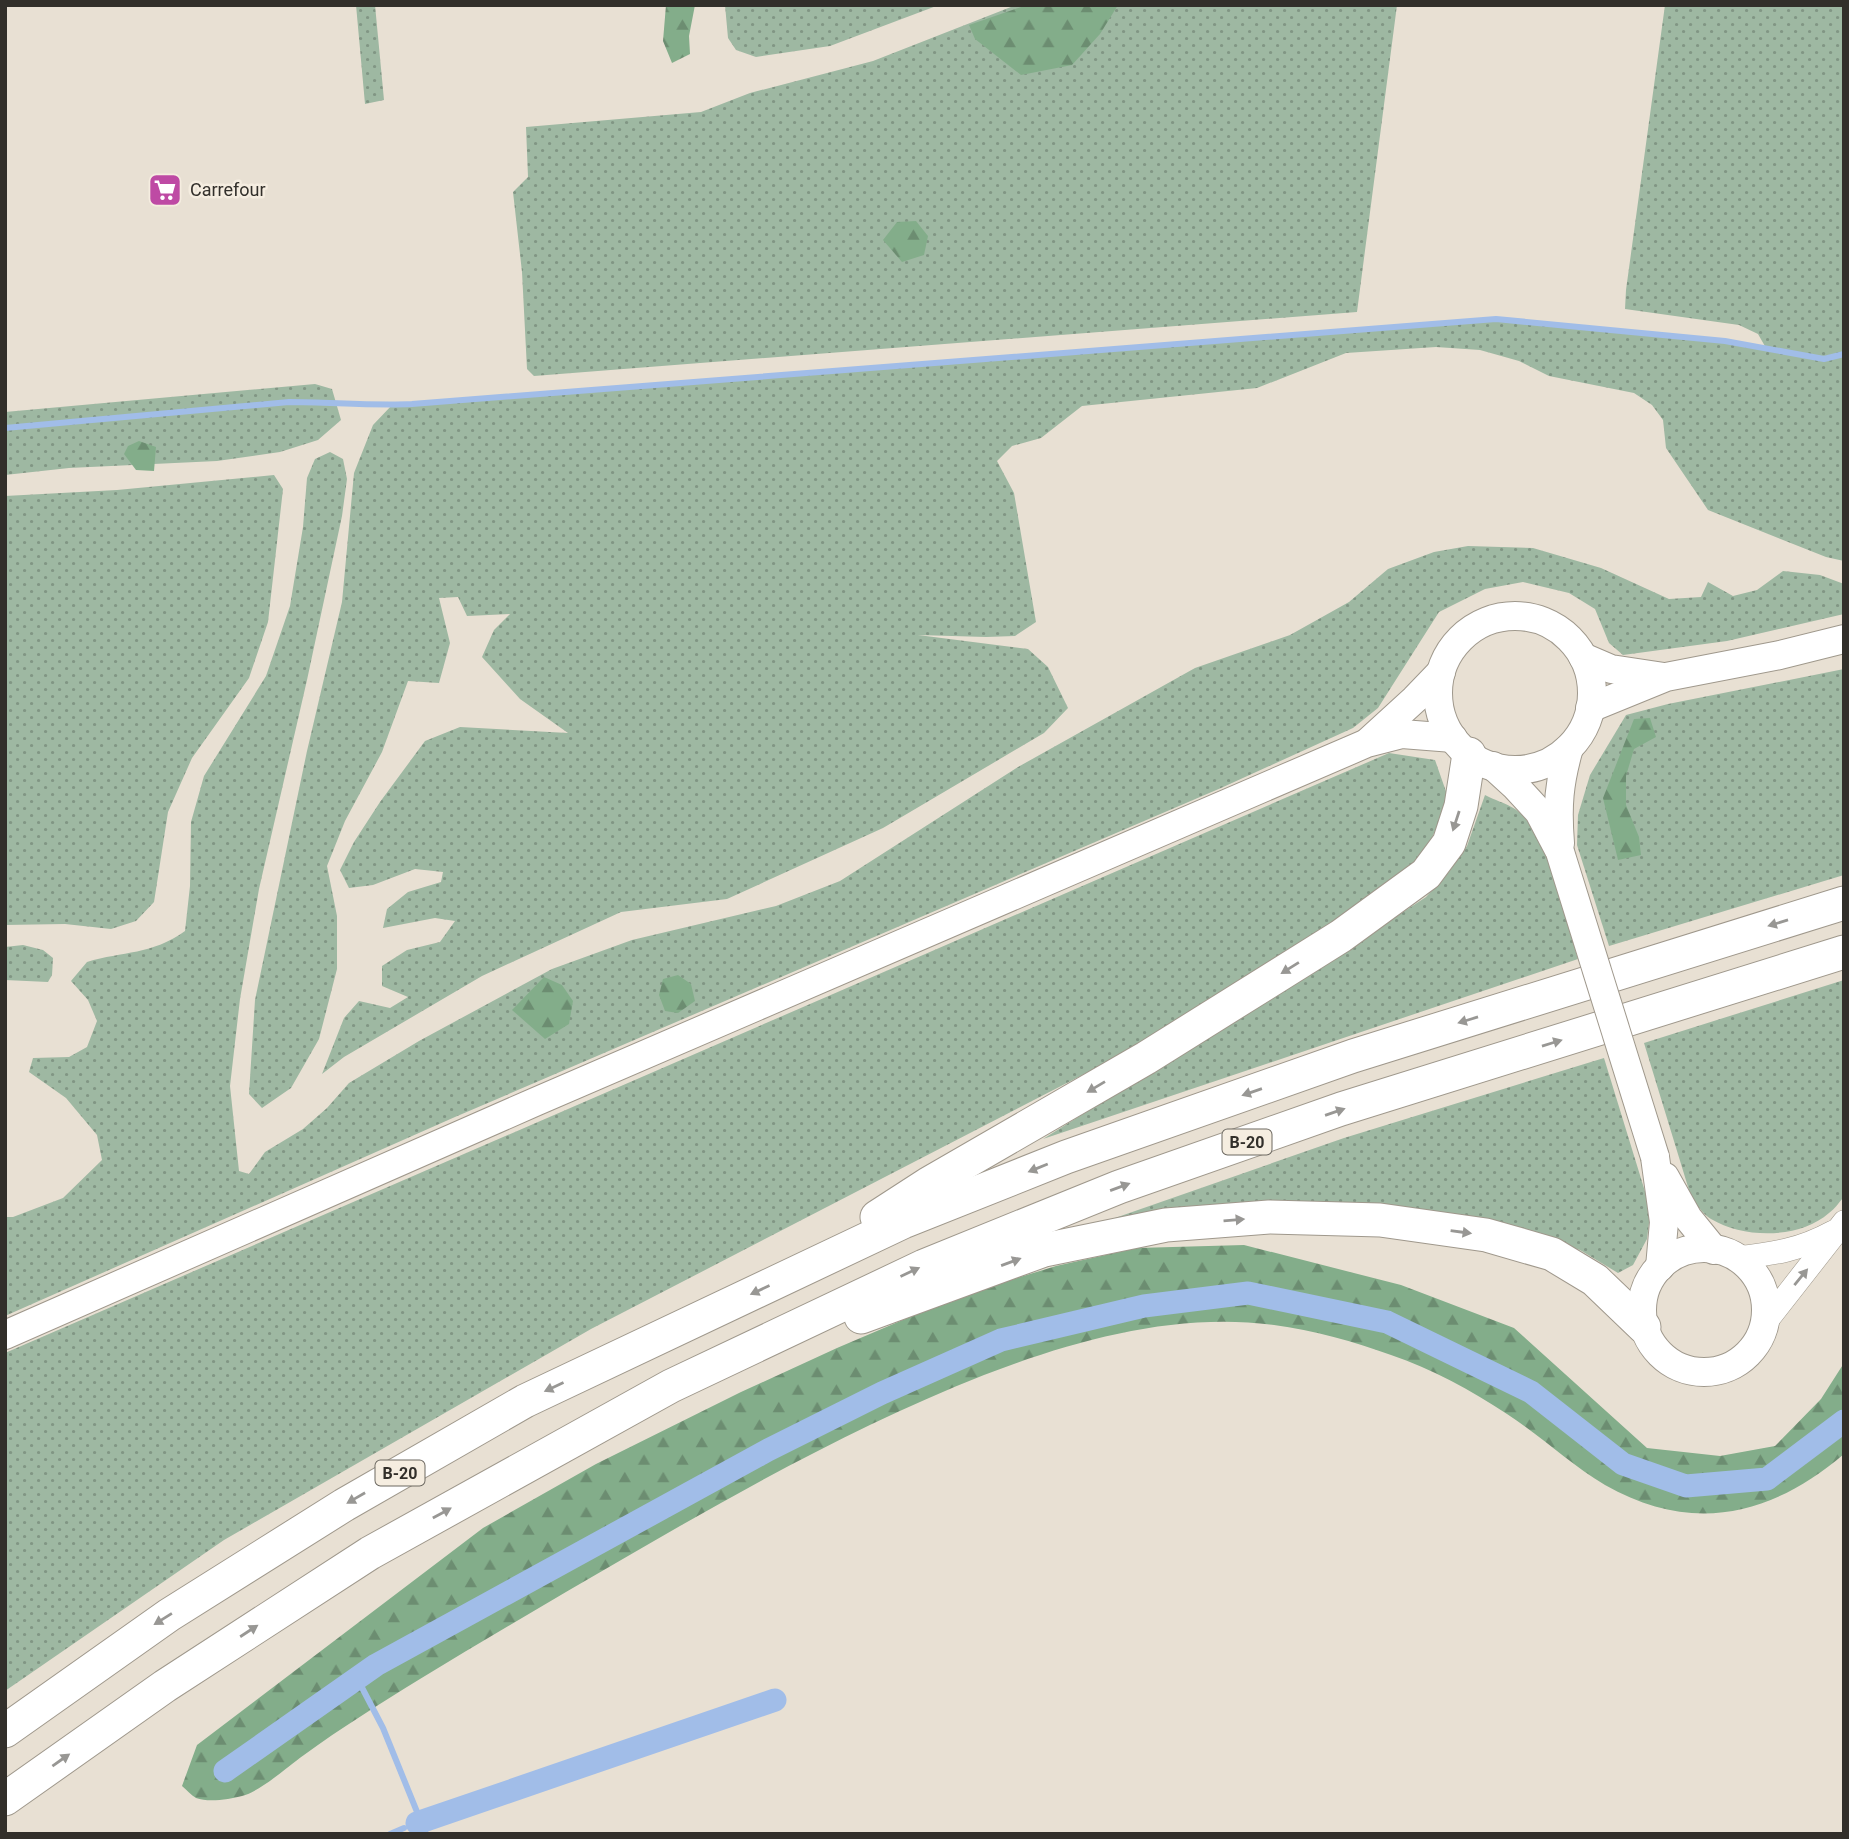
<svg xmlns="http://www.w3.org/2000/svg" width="1849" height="1839" font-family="Roboto,sans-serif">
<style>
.green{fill:url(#green-dots)}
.forest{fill:url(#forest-firs)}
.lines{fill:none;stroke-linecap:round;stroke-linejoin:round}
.stream{stroke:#a1bde8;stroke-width:6}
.canal{stroke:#a1bde8;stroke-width:23}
.minor-casing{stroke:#9f988c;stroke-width:24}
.major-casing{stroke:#9f988c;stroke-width:30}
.highway-casing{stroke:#9f988c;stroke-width:35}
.minor{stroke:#fff;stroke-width:23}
.major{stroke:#fff;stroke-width:28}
.highway{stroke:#fff;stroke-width:33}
.major-bridge-casing{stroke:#9f988c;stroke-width:30;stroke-linecap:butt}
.major-bridge{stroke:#fff;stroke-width:28}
.oneway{fill:#989794}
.labels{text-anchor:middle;stroke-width:5;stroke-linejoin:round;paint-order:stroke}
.shield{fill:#f5ede0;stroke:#6c6861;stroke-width:2}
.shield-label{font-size:16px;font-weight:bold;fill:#322f2a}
.poi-label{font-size:18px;fill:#322f2a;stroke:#f5ede0;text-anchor:start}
</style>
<defs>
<pattern id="green-dots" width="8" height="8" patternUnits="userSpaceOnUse" patternTransform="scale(1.75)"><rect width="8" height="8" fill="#9eb8a2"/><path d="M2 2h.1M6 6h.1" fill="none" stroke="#819684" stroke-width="1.8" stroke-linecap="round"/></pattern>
<pattern id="forest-firs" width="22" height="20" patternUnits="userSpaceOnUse" patternTransform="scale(1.75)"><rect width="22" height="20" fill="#83ad8a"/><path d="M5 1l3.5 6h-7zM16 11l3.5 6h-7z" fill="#6c8d71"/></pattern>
</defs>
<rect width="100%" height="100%" fill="#e8e0d3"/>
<!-- green -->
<g class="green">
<polygon points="356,5 375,5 384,100 365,104"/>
<polygon points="725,5 939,5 830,46 756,57 736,50 728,38"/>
<polygon points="1016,5 1397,5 1357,312 534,376 527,369 522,272 513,192 528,177 526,127 701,112 750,93 873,61"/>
<polygon points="1665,5 1844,5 1844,561 1826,557 1708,510 1666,448 1663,420 1652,405 1634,393 1549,376 1519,361 1480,350 1436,347 1346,353 1257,388 1082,406 1041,438 1012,446 997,461 1014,493 1036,622 1015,636 986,637 918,635 1028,649 1048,667 1068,708 1044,733 883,828 727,899 621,912 482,976 344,1057 322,1074 344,1018 359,1001 390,1008 408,997 382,986 382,966 407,950 440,942 455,921 435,918 383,928 387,909 408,892 441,882 443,872 415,869 373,885 349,888 340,870 354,842 380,802 425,741 460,727 568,733 520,699 482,657 494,630 510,614 467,616 458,597 439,598 450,643 439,683 408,681 382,752 345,821 327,866 337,916 337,969 319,1039 291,1088 262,1108 249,1094 255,1000 307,751 342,602 354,473 373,425 392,405 1496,319 1725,341 1766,348 1758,334 1739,325 1625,309 1626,290"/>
<polygon points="315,384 332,389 341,420 318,440 280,452 217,461 69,468 5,475 5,412"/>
<path d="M330,452L343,459L347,479L342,516L307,680L259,889L240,999L230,1086L239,1171L249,1174L265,1152L303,1129L327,1108L349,1083L419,1041L552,969L632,940L776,906L840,881L1018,767L1195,668L1290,635L1349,602L1388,569L1434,552L1468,546L1533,548L1601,568L1669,599L1701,597L1708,582L1733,596L1757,590L1783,571L1820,575L1844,584V614L1727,641L1623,655L1609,643L1595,609L1569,593L1523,582L1485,589L1439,612L1378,708L1353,728L1221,788L455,1117L5,1316V1217H13L63,1198L102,1160L97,1135L66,1098L29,1072L33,1058L69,1057L87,1047L97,1021L88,1000L71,981L87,962C123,951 152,955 185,931L190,886L191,822L204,776L266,676L290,606L303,527L307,478L315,459Z"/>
<polygon points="274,475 283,489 268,622 249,678 192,758 168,812 154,902 136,921 111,929 65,924 5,925 5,496 117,490"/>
<polygon points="1844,669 1844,875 1609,946 1577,845 1578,815 1590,775 1626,715 1668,704"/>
<polygon points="1389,753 1435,760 1449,800 1421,862 1365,903 1125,1053 591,1329 224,1540 5,1691 5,1353"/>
<path d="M1485,795C1494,800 1506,803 1515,809C1552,836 1565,916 1578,959L1043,1139L1350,947L1426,897L1448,873L1467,846Z"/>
<polygon points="23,945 43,950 53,958 52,975 48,982 5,980 5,947"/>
<path d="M1844,980V1197C1839,1202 1835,1209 1829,1213C1799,1239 1745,1239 1711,1219C1704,1215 1698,1206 1692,1200L1644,1043Z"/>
<polygon points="1604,1058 1647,1198 1650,1215 1647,1239 1633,1265 1618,1273 1580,1250 1545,1239 1106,1225 1115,1218 1344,1138"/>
</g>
<!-- forest -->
<g class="forest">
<polygon points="666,5 695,5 689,36 690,54 672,63 663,41"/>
<polygon points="1027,5 1118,5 1100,34 1072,65 1021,75 975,39 969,25"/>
<polygon points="916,221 928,236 924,255 902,262 883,240 897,222"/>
<polygon points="139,441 156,447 154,471 136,470 124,454 128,446"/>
<polygon points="1650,718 1656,737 1634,749 1626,776 1626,805 1639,837 1641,855 1618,860 1603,798 1634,719"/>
<polygon points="678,975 691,984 695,1001 678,1013 665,1011 659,995 663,979"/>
<polygon points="544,977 562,985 573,1001 569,1024 545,1039 512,1010"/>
<path d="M1244,1245L1401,1285L1514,1328L1647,1448L1720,1456L1775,1446L1821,1399L1844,1363V1454C1770,1517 1691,1534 1605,1485C1570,1464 1541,1436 1507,1414C1471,1390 1432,1369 1391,1355C1355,1342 1313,1330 1274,1325C1176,1312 1075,1340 984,1375C860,1424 743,1489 628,1556C559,1596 489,1637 420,1679C381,1703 341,1728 304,1755C287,1767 261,1791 242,1796C230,1799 209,1803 196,1798C191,1795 187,1790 182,1786L197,1745L483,1528L596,1464L741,1392L837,1348L959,1296L1056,1266L1137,1248Z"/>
</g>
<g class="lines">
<!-- stream -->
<g class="stream">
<path d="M5,428L289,402C330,402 371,406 412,404L1496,319L1725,341L1824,359L1844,354"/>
<polyline points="357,1678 383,1728 426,1834"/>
<polyline points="390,1834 404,1828"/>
</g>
<!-- canal -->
<g class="canal">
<polyline points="225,1771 376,1665 768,1450 882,1393 1001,1340 1144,1306 1248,1293 1387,1322 1531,1392 1623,1464 1686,1486 1767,1479 1844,1421"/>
<polyline points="417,1823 775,1700"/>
</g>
<defs>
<g id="minor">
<path d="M1736,1258C1773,1254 1800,1250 1833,1232"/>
<polyline points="1765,1323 1844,1222"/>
</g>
<g id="major">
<circle cx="1515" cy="693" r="77"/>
<polyline points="1583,657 1611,669 1664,677"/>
<polyline points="1590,708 1666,677 1780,655 1844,639"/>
<polyline points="1369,741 1415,699 1441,672"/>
<polyline points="1493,766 1516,787 1539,812 1560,852"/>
<path d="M1560,843C1557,806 1559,783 1569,748"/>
<polyline points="1655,1157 1664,1222 1660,1267"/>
<polyline points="1665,1177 1688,1218 1714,1250"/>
<circle cx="1704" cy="1310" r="62"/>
<polyline points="5,1335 535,1102 1367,743 1402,734 1453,738"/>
</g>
<g id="highway">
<polyline points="877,1217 928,1184 1146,1058 1341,936 1426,874 1449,843 1461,806 1469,754"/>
<polyline points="861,1317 1044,1250 1166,1225 1269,1217 1380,1220 1486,1235 1552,1254 1595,1280 1644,1327"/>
<polyline points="5,1731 169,1615 344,1505 525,1401 903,1222 1066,1157 1353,1056 1844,903"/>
<polyline points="5,1799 165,1686 370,1553 671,1386 924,1266 1119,1187 1341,1109 1844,952"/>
</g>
</defs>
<!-- minor casing -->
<use href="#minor" class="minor-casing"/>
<!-- major casing -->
<use href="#major" class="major-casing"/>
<!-- highway casing -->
<use href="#highway" class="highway-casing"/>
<!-- minor -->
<use href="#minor" class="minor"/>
<!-- major -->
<use href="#major" class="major"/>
<!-- highway -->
<use href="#highway" class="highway"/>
<defs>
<polyline id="major-bridge" points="1560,852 1655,1157"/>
</defs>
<!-- major-bridge casing -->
<use href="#major-bridge" class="major-bridge-casing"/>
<!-- major-bridge -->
<use href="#major-bridge" class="major-bridge"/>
</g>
<!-- one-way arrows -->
<defs><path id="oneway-solid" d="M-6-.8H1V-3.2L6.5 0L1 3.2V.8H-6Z" transform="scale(1.75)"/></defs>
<g class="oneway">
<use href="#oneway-solid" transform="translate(1456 821) rotate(108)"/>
<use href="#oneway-solid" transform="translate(1778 923) rotate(163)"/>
<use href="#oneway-solid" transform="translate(1290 968) rotate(148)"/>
<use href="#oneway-solid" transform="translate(1468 1020) rotate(163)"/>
<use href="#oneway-solid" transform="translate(1552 1043) rotate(-17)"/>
<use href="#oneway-solid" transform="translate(1096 1087) rotate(149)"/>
<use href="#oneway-solid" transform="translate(1252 1092) rotate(161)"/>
<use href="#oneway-solid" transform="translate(1335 1112) rotate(-19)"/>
<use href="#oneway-solid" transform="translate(1038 1168) rotate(158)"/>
<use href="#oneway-solid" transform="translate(1120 1187) rotate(-20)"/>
<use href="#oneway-solid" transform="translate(1234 1220) rotate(-5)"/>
<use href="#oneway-solid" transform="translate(1461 1232) rotate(8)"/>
<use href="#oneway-solid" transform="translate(1011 1262) rotate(-20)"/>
<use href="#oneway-solid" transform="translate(910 1272) rotate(-25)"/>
<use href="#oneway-solid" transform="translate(1801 1277) rotate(-51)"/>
<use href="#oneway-solid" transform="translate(760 1290) rotate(155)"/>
<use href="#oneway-solid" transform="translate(554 1387) rotate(155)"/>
<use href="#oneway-solid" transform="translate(356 1498) rotate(150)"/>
<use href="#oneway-solid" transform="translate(442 1513) rotate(-29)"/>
<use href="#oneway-solid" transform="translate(163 1619) rotate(148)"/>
<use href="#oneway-solid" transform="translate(249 1631) rotate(-33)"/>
<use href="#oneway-solid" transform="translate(61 1760) rotate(-35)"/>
</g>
<!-- icons -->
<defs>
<symbol id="supermarket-square" viewBox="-11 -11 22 22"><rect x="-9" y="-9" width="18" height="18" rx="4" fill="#be4aa4" stroke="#f5ede0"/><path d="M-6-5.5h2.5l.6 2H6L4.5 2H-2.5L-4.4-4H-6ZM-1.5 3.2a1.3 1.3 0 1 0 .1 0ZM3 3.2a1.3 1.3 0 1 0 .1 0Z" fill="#fff"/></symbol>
</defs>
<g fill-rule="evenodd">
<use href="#supermarket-square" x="146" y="171" width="38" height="38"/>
</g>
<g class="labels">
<!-- shield labels -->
<g class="shield">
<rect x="1222.5" y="1129.5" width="49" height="25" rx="5"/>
<rect x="375.5" y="1460.5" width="49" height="25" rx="5"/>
</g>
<g class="shield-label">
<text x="1247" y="1148">B-20</text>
<text x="400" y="1479">B-20</text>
</g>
<!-- poi labels -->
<g class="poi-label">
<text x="190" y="196">Carrefour</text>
</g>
</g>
<!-- border -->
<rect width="1849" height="1839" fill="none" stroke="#322f2a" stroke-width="14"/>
</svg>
